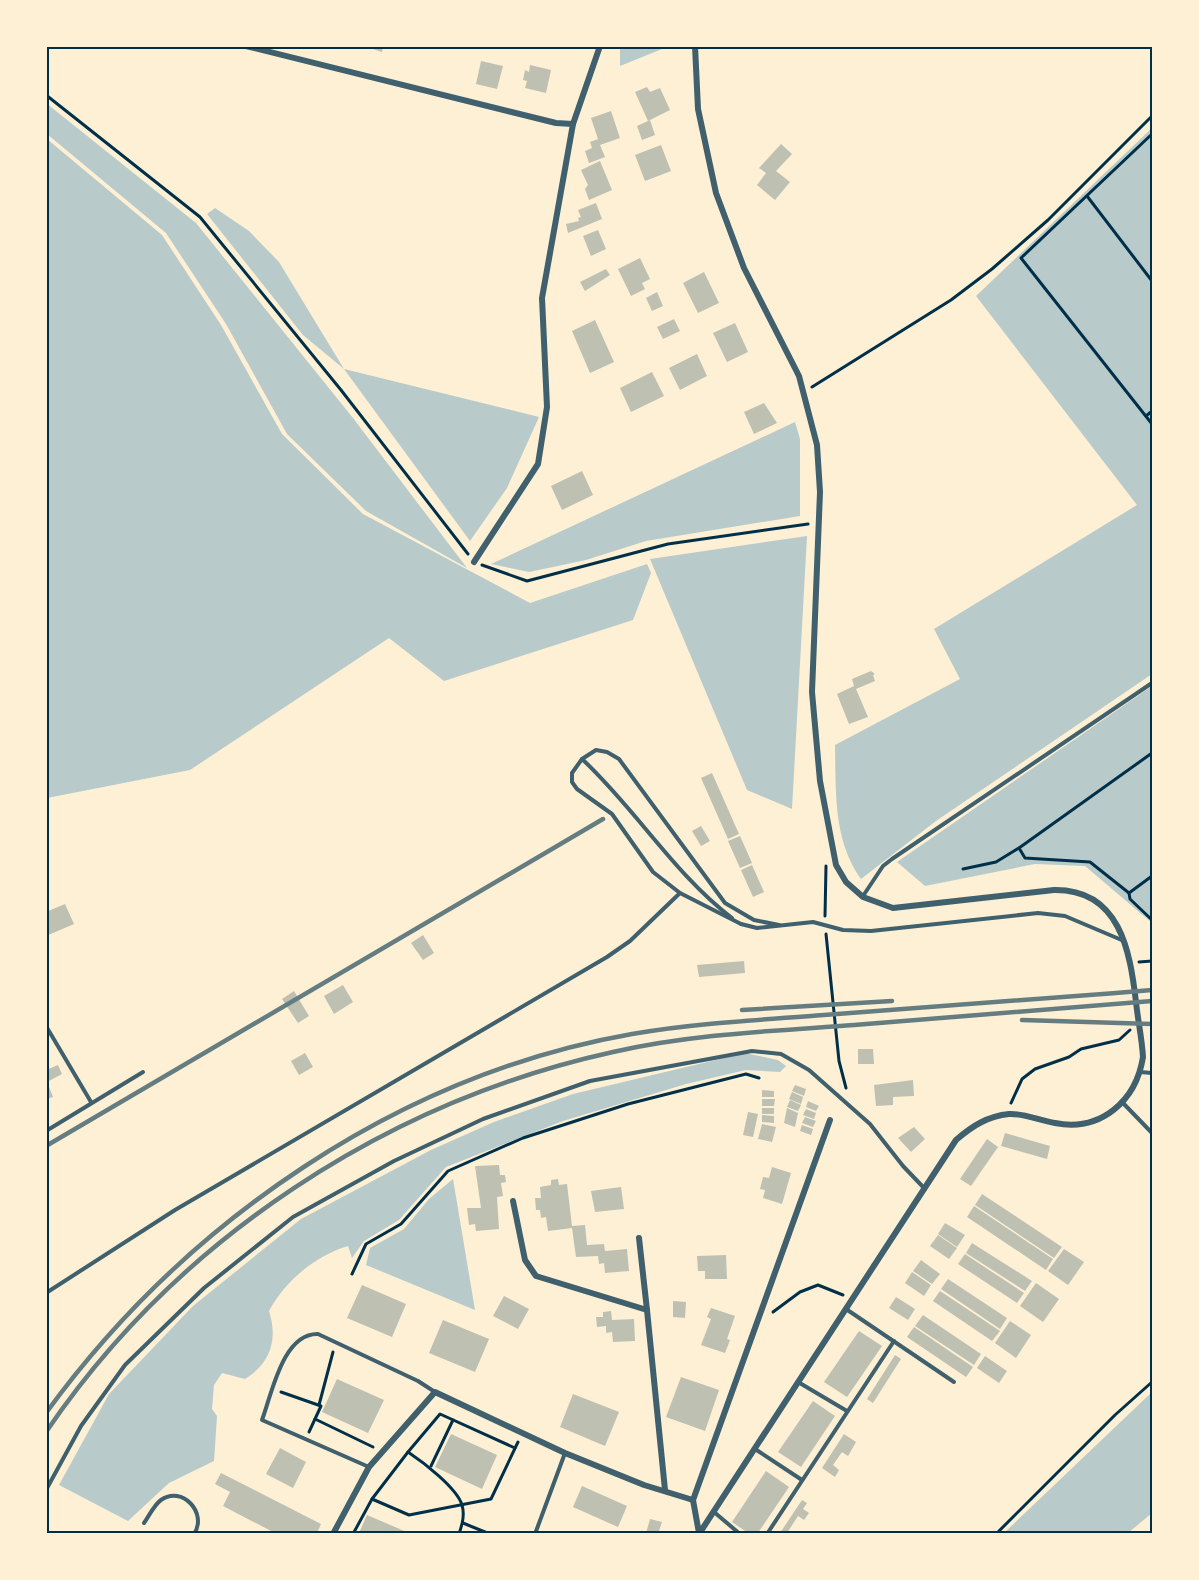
<svg xmlns="http://www.w3.org/2000/svg" width="1199" height="1580" font-family="Mulish,sans-serif">
<style>
.green{fill:#b9caca}
.building{fill:#bec0b2}
.lines{fill:none;stroke-linecap:round;stroke-linejoin:round}
.path{stroke:#003049;stroke-width:3}
.service{stroke:#3f606c;stroke-width:4}
.minor{stroke:#3f606c;stroke-width:6}
.rail{stroke:#657d81;stroke-width:4.5}
.neatline{fill:none;stroke:#003049;stroke-width:2}
</style>
<rect width="100%" height="100%" fill="#fdf0d5"/>
<!-- green -->
<g class="green">
<polygon points="620,47 620,46 667,47 620,66"/>
<polygon points="46,103 196,223 353,418 467,568 366,511 287,434 226,324 166,233 47,134"/>
<path d="M1152,128V674L936,821L861,879C833,840 836,792 835,745L960,679L934,629L1137,505L976,296Z"/>
<polygon points="47,139 162,235 221,325 282,434 363,514 530,603 647,564 651,573 633,620 444,681 389,638 190,770 47,798"/>
<polygon points="215,208 249,231 279,262 344,369 539,417 507,488 470,541 344,369 303,335 207,214"/>
<polygon points="795,422 800,439 800,516 646,541 586,560 529,572 491,564"/>
<polygon points="807,536 792,809 747,790 650,559"/>
<polygon points="1152,686 1152,923 1085,866 1035,864 925,886 897,862"/>
<path d="M745,1053L778,1060L786,1066L780,1072L746,1070L686,1084L563,1121L446,1167L399,1220L364,1241L352,1258L348,1246C315,1256 285,1281 269,1311C278,1339 271,1363 245,1379L222,1373L214,1385L212,1409L217,1416L214,1461L169,1483L128,1521L59,1485L109,1394L193,1306L301,1219L431,1150L494,1122L573,1094Z"/>
<polygon points="453,1179 475,1310 366,1265 370,1248 404,1229 429,1199"/>
<polygon points="1152,1392 1152,1513 1128,1533 1004,1533"/>
</g>
<!-- building -->
<g class="building">
<polygon points="364,46 383,46 382,52"/>
<polygon points="481,61 503,66 497,89 476,84"/>
<polygon points="530,65 551,70 546,93 525,88 527,81 523,80 525,70 529,72"/>
<polygon points="647,87 650,92 660,88 670,110 648,121 635,92"/>
<polygon points="611,111 620,138 600,145 605,157 589,163 585,151 592,148 590,142 598,139 591,118"/>
<polygon points="650,120 655,135 642,140 637,126"/>
<polygon points="781,144 792,154 776,171 790,182 775,200 757,185 766,173 759,168"/>
<polygon points="661,145 671,171 645,181 635,155"/>
<polygon points="600,161 612,190 589,200 585,189 588,185 581,170"/>
<polygon points="596,203 602,219 568,233 566,224 579,221 578,218 581,217 578,210"/>
<polygon points="598,230 606,249 591,256 583,236"/>
<polygon points="640,258 650,279 642,283 645,289 631,296 618,269"/>
<polygon points="606,269 610,275 585,291 580,282"/>
<polygon points="704,272 719,303 698,313 683,283"/>
<polygon points="657,292 663,306 652,311 646,298"/>
<polygon points="674,319 680,331 663,339 657,327"/>
<polygon points="595,320 614,362 590,373 572,331"/>
<polygon points="735,323 748,352 727,362 713,333"/>
<polygon points="697,354 707,376 680,390 669,368"/>
<polygon points="652,372 664,396 631,412 620,388"/>
<polygon points="764,403 777,423 754,434 744,412"/>
<polygon points="582,471 593,495 562,510 551,486"/>
<polygon points="871,671 875,674 873,675 875,681 856,689 868,717 849,724 837,694 854,686 852,679"/>
<polygon points="712,773 739,834 728,839 701,778"/>
<polygon points="701,826 710,841 701,846 692,831"/>
<polygon points="740,836 752,863 740,868 728,841"/>
<polygon points="752,865 764,892 753,897 741,870"/>
<polygon points="65,904 74,924 46,936 46,912"/>
<polygon points="423,935 434,953 423,960 411,943"/>
<polygon points="744,961 745,973 699,977 697,965"/>
<polygon points="343,985 353,1002 334,1014 324,996"/>
<polygon points="294,991 309,1016 298,1023 282,999"/>
<polygon points="858,1049 873,1049 874,1064 858,1064"/>
<polygon points="305,1053 313,1067 299,1075 291,1061"/>
<polygon points="58,1065 62,1074 47,1082 53,1097 46,1099 46,1070"/>
<polygon points="913,1080 914,1096 893,1097 893,1105 876,1106 874,1085"/>
<polygon points="795,1085 806,1089 804,1096 792,1091"/>
<polygon points="762,1090 774,1091 774,1097 762,1097"/>
<polygon points="792,1092 803,1097 801,1104 789,1099"/>
<polygon points="762,1099 775,1099 774,1106 762,1106"/>
<polygon points="790,1100 801,1105 798,1111 787,1107"/>
<polygon points="808,1101 819,1106 816,1111 806,1107"/>
<rect x="762" y="1108" width="12" height="6"/>
<polygon points="787,1108 798,1113 795,1127 784,1123"/>
<polygon points="806,1109 816,1113 814,1119 803,1115"/>
<polygon points="748,1112 758,1114 753,1137 743,1135"/>
<polygon points="762,1115 774,1116 774,1123 762,1122"/>
<polygon points="805,1117 816,1121 813,1127 802,1123"/>
<polygon points="762,1124 776,1127 772,1142 758,1139"/>
<polygon points="802,1125 813,1129 811,1135 800,1131"/>
<polygon points="914,1127 925,1139 911,1152 898,1138"/>
<polygon points="1005,1133 1050,1146 1047,1159 1001,1146"/>
<polygon points="987,1139 998,1147 971,1186 960,1179"/>
<polygon points="499,1165 500,1175 505,1175 506,1182 501,1183 503,1196 497,1197 499,1229 476,1231 475,1224 469,1225 467,1208 481,1208 475,1166"/>
<polygon points="772,1167 791,1173 782,1204 763,1198 765,1190 760,1189 763,1177 769,1178"/>
<polygon points="558,1179 559,1185 567,1184 572,1226 585,1225 587,1245 604,1244 605,1251 627,1249 629,1271 605,1273 604,1263 599,1264 598,1256 576,1257 572,1228 548,1231 546,1217 541,1218 540,1210 536,1210 535,1198 541,1198 540,1187 551,1185 551,1180"/>
<polygon points="621,1187 624,1209 595,1212 591,1191"/>
<polygon points="982,1194 1062,1247 1054,1258 975,1205"/>
<polygon points="974,1206 1053,1259 1046,1270 967,1217"/>
<polygon points="945,1223 965,1235 957,1247 938,1234"/>
<polygon points="938,1235 957,1248 949,1259 930,1246"/>
<polygon points="972,1243 1032,1281 1025,1291 966,1253"/>
<polygon points="1064,1249 1084,1262 1068,1285 1048,1271"/>
<polygon points="965,1254 1024,1293 1017,1303 958,1264"/>
<polygon points="726,1255 727,1279 705,1279 705,1271 698,1271 697,1256"/>
<polygon points="921,1260 940,1274 932,1284 913,1271"/>
<polygon points="912,1272 931,1285 924,1296 905,1283"/>
<polygon points="948,1279 1007,1318 1000,1329 941,1289"/>
<polygon points="1036,1283 1059,1299 1043,1322 1020,1306"/>
<polygon points="362,1285 406,1304 392,1337 347,1318"/>
<polygon points="940,1291 1000,1331 992,1341 933,1301"/>
<polygon points="504,1296 529,1309 518,1329 493,1316"/>
<polygon points="896,1297 915,1309 908,1320 889,1308"/>
<polygon points="673,1301 686,1302 685,1318 673,1317"/>
<polygon points="711,1308 735,1316 727,1339 730,1340 725,1353 701,1345 711,1319 707,1317"/>
<polygon points="611,1311 612,1320 634,1319 635,1341 613,1342 612,1332 606,1333 606,1326 597,1327 596,1317 603,1317 603,1312"/>
<polygon points="923,1315 981,1354 974,1365 915,1326"/>
<polygon points="443,1320 489,1339 475,1372 429,1353"/>
<polygon points="1010,1321 1031,1335 1016,1358 995,1343"/>
<polygon points="914,1327 973,1367 966,1377 907,1337"/>
<polygon points="859,1331 882,1346 847,1397 824,1382"/>
<polygon points="895,1355 901,1359 873,1403 867,1399"/>
<polygon points="985,1356 1007,1371 999,1383 977,1368"/>
<polygon points="681,1377 719,1390 705,1431 666,1417"/>
<polygon points="337,1379 384,1400 368,1433 322,1412"/>
<polygon points="573,1394 619,1412 605,1446 560,1427"/>
<polygon points="813,1401 835,1416 801,1467 778,1452"/>
<polygon points="451,1434 497,1455 482,1489 435,1467"/>
<polygon points="844,1434 856,1442 848,1456 842,1452 833,1465 839,1470 835,1477 822,1468"/>
<polygon points="280,1448 306,1462 293,1488 266,1474"/>
<polygon points="766,1471 789,1487 758,1533 748,1533 732,1522"/>
<polygon points="221,1473 321,1524 317,1533 275,1533 223,1506 230,1492 215,1484"/>
<polygon points="582,1486 627,1506 618,1527 573,1507"/>
<polygon points="802,1500 807,1503 803,1509 809,1513 804,1520 798,1516 787,1533 780,1533"/>
<polygon points="367,1515 409,1533 359,1533"/>
<polygon points="650,1519 662,1522 659,1531 666,1533 646,1533"/>
</g>
<g class="lines">
<!-- path -->
<g class="path">
<polyline points="46,95 200,217 341,390 468,554"/>
<polyline points="1152,134 1021,258 1152,424"/>
<polyline points="1087,196 1152,281"/>
<polyline points="812,387 951,300 992,269 1048,220 1152,116"/>
<polyline points="1146,416 1152,411"/>
<polyline points="482,565 527,581 668,544 808,524"/>
<polyline points="1019,848 1025,858 1090,862 1129,893 1152,876"/>
<polyline points="963,869 996,862 1019,848 1152,753"/>
<polyline points="1129,893 1130,899 1152,920"/>
<polyline points="825,916 826,866"/>
<polyline points="826,934 839,1061 846,1088"/>
<polyline points="1139,962 1152,961"/>
<polyline points="1011,1103 1022,1079 1035,1069 1069,1057 1081,1049 1119,1040 1130,1030"/>
<polyline points="352,1274 366,1244 401,1224 448,1171 523,1138 628,1104 746,1074 759,1078"/>
<polyline points="773,1312 800,1292 818,1285 843,1295"/>
<polyline points="281,1392 321,1406 309,1432"/>
<polyline points="319,1405 333,1352"/>
<polyline points="315,1419 373,1447"/>
<polyline points="431,1466 453,1420"/>
<polyline points="372,1499 409,1515 491,1499 518,1442"/>
<polyline points="463,1523 490,1534"/>
<polyline points="353,1534 372,1499 408,1452"/>
<path d="M459,1534C462,1525 465,1515 462,1505C457,1488 423,1462 408,1452L440,1414L515,1448"/>
<polyline points="996,1534 1115,1415 1152,1382"/>
</g>
<!-- service -->
<g class="service">
<path d="M582,759C635,808 675,875 732,918"/>
<polyline points="680,893 653,872 612,814 577,789 572,782 572,773 582,759 596,750 607,752 619,759 725,903 754,920 779,925"/>
<polyline points="863,896 883,866 892,859 1152,683"/>
<polyline points="741,924 757,928 813,922 843,930 871,931 1038,913 1065,916 1124,941"/>
<polyline points="46,1026 91,1102"/>
<polyline points="1140,1072 1152,1073"/>
<polyline points="1123,1103 1152,1133"/>
<polyline points="46,1131 143,1072"/>
<polyline points="46,1293 175,1210 607,957 630,941 680,893 741,924"/>
<polyline points="846,1309 954,1382"/>
<polyline points="46,1336 46,1349"/>
<polyline points="798,1382 847,1411"/>
<polyline points="755,1449 802,1480"/>
<path d="M369,1467L262,1420C272,1393 283,1333 318,1334L418,1381L435,1392"/>
<polyline points="46,1490 81,1426 125,1365 204,1288 293,1217 394,1161 483,1119 590,1081 752,1051 781,1054 809,1070 870,1124 903,1166 925,1189"/>
<polyline points="714,1512 740,1534"/>
<path d="M144,1523C149,1516 154,1505 161,1500C182,1485 208,1513 194,1534"/>
<polyline points="535,1534 565,1453"/>
<polyline points="767,1534 894,1341"/>
</g>
<!-- minor -->
<g class="minor">
<polyline points="246,46 556,123 573,124 600,46"/>
<path d="M695,46L698,109L716,193L744,268L799,376L817,445L820,492L812,692L820,781L836,865L846,882L863,897L893,908L1054,890C1120,889 1130,951 1136,1002C1138,1021 1142,1039 1143,1057C1136,1101 1101,1132 1055,1123C1040,1121 1024,1113 1009,1114C988,1116 972,1126 956,1140L699,1534"/>
<polyline points="474,562 538,464 547,407 542,298 573,124"/>
<polyline points="513,1201 525,1260 536,1276 647,1310 639,1238"/>
<polyline points="647,1310 665,1490"/>
<polyline points="699,1533 693,1500 830,1120"/>
<polyline points="333,1534 369,1467 435,1392 565,1453 644,1485 693,1500"/>
</g>
<!-- rail -->
<g class="rail">
<polyline points="742,1010 892,1001"/>
<polyline points="1022,1020 1152,1024"/>
<polyline points="46,1146 603,819"/>
<path d="M46,1413C185,1222 398,1075 632,1034C696,1023 760,1020 824,1015C934,1006 1043,999 1152,990"/>
<path d="M46,1432C177,1239 386,1102 613,1052C692,1034 774,1031 854,1025C954,1017 1053,1009 1152,1001"/>
</g>
</g>
<!-- border -->
<rect width="1199" height="1580" fill="none" stroke="#fdf0d5" stroke-width="96"/>
<rect x="48" y="48" width="1103" height="1484" class="neatline"/>
</svg>
